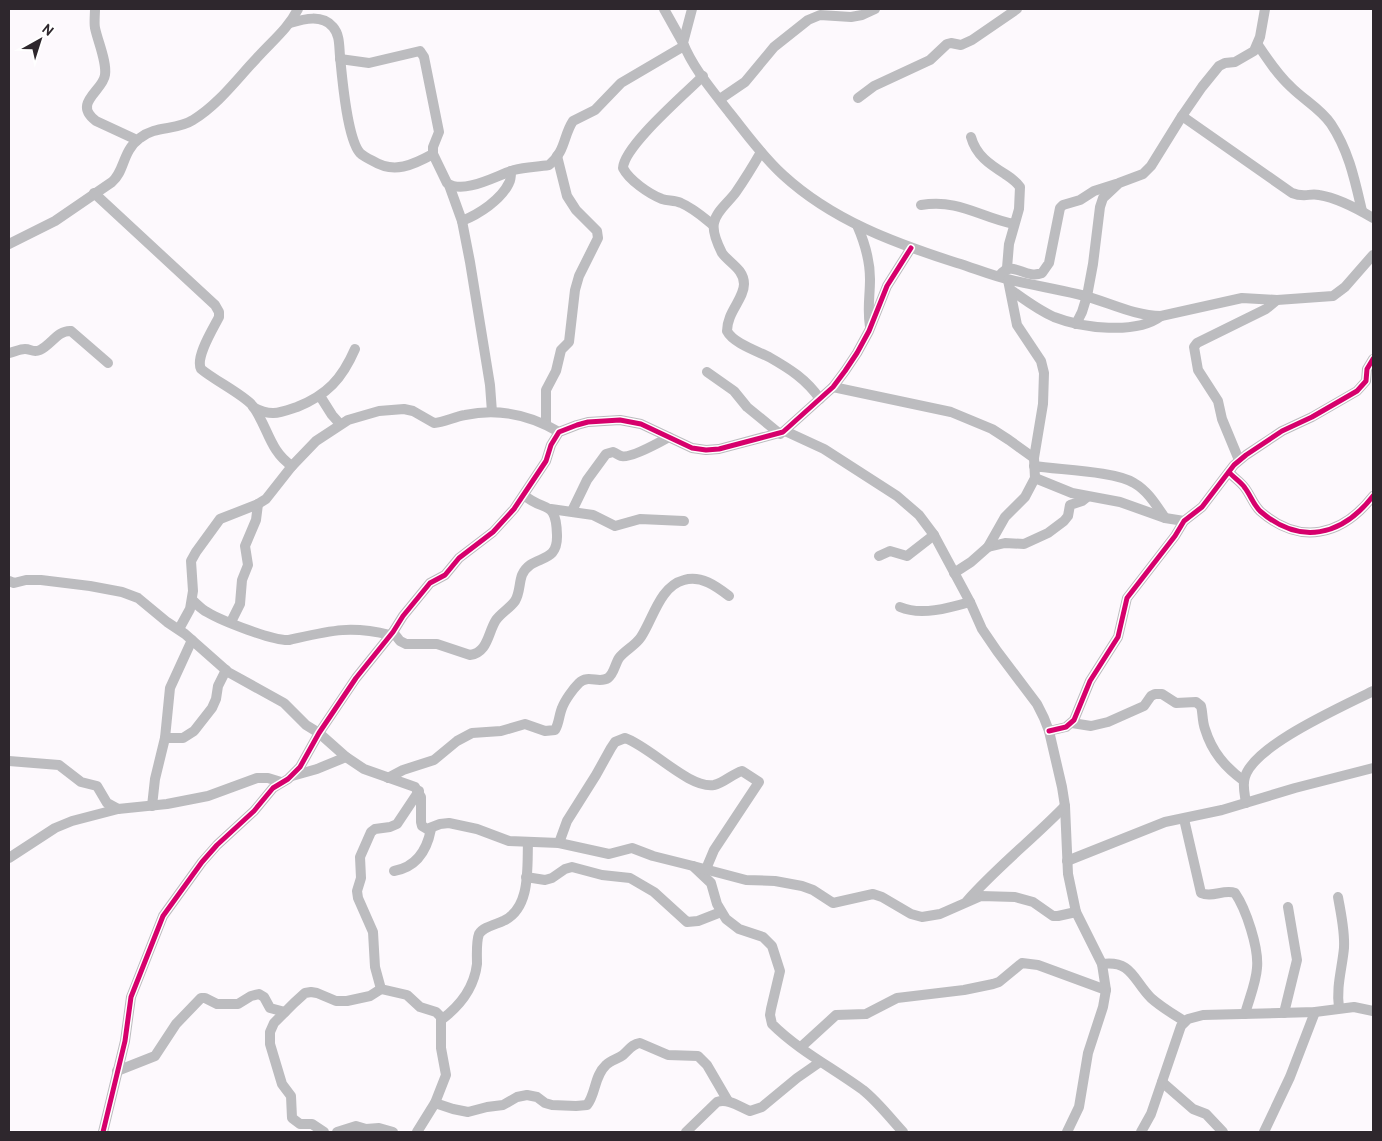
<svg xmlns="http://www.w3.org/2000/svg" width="1382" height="1141" font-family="Overpass,sans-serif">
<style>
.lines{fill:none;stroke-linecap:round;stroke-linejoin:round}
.minor{stroke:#bcbcbf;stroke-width:10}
.cycleway-casing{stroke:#fff;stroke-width:8}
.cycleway{stroke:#d6006c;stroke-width:5}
</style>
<rect width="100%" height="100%" fill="#fdf9fd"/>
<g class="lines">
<!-- minor -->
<g class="minor">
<path d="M95,9C95,15 94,22 95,28C98,42 107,62 105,75C103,91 72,103 96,121L137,140"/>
<polyline points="664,9 683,43"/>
<path d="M692,9L683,43C693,68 712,90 729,112C746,133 762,156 783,175C832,220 894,243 957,263C974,268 992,276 1011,280C1033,285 1055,289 1077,294C1105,300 1132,316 1161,316L1242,298L1277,300L1333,296L1345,287L1373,255"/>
<path d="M290,23C304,19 322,14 333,27C340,35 339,46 340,56C342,77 347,138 360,153C363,156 369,159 373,161C394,174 413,165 433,154"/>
<path d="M1258,45C1268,60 1278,75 1291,87C1304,100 1321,109 1331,124C1349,151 1355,181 1362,211"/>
<path d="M340,59L369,63L420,51L424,57L439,132L433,147V154L447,183C464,195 497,175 514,170C526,167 537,167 549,165C566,151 563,136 573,121L595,110L621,83L684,46"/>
<path d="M703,76C685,94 624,146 623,168C629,180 649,194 662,199C668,201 675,200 681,203C693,208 703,217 713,225"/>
<polyline points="858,98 874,86 930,60 947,44 951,43 961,45 972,40 1017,9"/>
<polyline points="720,99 745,82 774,47 808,20 820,15 851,17 862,15 875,9"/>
<path d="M1182,116L1292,193C1305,198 1309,193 1319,195C1338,198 1358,209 1373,218"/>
<path d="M971,137C976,155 989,164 1005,174C1011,178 1016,181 1020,187L1019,209L1009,244L1007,268"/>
<path d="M761,152C753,166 745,179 736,192C729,202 716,211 714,223C712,232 718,245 722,253C729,263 744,269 744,284C744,299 727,312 727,331C733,343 757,351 769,357C790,369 806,379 820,399"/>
<polyline points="449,185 462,221 470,262 490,385 492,412"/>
<path d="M94,193L215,305L219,312V317C213,329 195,357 201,369C214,380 242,394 252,405C268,426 269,451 292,466"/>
<path d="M921,205C960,199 979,217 1014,224"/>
<path d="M462,221C479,214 501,200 509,183C511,180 511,175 511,171"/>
<path d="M857,225C864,241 870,261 870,279C870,297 867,309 870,327"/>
<path d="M9,244L55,221L112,182C125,171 122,151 140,138C156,125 176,131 193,120C218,105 237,79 256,59C271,42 288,29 298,9"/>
<path d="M999,276C1013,258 1024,280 1042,273L1049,263L1060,208L1063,205L1080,200L1094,191L1116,184"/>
<path d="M1011,290C1025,300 1038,310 1054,317C1082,328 1136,335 1161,316"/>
<polyline points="1076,324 1082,312 1087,296 1093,264 1100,207 1103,198 1119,183 1143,174 1151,166 1182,116 1202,87 1219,66 1225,63 1235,62 1254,51 1260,37 1265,9"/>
<path d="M9,353C14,352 20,349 25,349C31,349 33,353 40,350C51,345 58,330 71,331L108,363"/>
<polyline points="707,372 734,391 747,407 780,434"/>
<polyline points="833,387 951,412 992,429 1009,440 1034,458"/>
<polyline points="320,396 332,415 340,424"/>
<path d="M253,407C271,417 279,413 297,407C327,395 342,379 355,349"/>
<polyline points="546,424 546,390 556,371 561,350 569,342 575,290 579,276 598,238 597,231 576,210 567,196 557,156"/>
<polyline points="785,431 824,449 897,496 919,515 934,535 970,602 982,629 997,651 1037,704 1044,718 1049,731 1062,787 1065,806 1068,874 1076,912 1102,964 1106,990 1103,1007 1088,1053 1079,1107 1067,1132"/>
<polyline points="1239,460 1222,419 1218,401 1198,370 1194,347 1197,343 1266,309 1277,300"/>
<path d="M1034,466C1059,470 1115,471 1134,483C1148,491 1156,505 1165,518"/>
<path d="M1229,472C1234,478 1241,482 1245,488C1251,496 1253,504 1260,511C1300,546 1342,536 1373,496"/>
<polyline points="1035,478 1072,493 1120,502 1165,518 1184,521"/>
<polyline points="551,509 593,515 615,526 640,519 684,521"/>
<path d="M572,511L587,480L606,454L613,452C616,453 618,455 621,456C630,459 660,442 669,437"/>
<polyline points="988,547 1005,543 1024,544 1048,533 1064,521 1068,516 1070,505 1082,501 1087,497"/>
<polyline points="879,556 890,551 907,556 934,535"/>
<polyline points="954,573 971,562 988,547 1005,517 1025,497 1035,478 1034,458 1043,404 1044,373 1041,361 1017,325 1008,280"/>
<path d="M9,581L14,583L26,580H41L90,586L122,592L138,598L167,622L185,634L228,672L284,703L306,725L319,733L346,757L364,769L415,787L421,797V822L422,826L427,829L440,824L449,823L477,829L509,841L559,843L609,854L632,848L653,856L693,866L711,883L717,904L726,919L739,929L763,937L772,946L780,971L771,1009L770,1015L772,1024C798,1050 833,1068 863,1090C878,1102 890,1118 903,1132"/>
<path d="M192,600C197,604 201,609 207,612C222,621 273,641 289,640C329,631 349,625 390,635"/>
<path d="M900,607C921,616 949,608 970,602"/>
<polyline points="231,622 240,604 242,580 248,565 245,546 256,520 258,504"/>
<path d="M179,629L190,609L193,591L191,561L196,552L220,519L258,504L266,499L292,466L316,441L348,420L379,411L404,409L413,411L434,423C444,422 454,417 465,415C498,408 530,415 559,432"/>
<path d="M393,632L400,641L406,644H437L470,655C488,653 488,632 496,620C501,613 510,608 515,601C520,593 519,583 522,575C532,553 558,566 557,535C556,498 544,513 524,495"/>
<path d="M1072,723L1091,726L1108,722L1144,706L1151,696L1155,694H1162L1176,703L1196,702L1201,706C1203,713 1202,721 1205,729C1212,752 1225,767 1244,781"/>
<polyline points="1049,731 1066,727 1074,720 1090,681 1118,637 1127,598 1175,536 1184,521 1202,507 1234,465 1246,455 1282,431 1312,417 1357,391 1366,381 1367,369 1373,359"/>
<polyline points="165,738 183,738 194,731 212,708 216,699 218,686 226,670"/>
<polyline points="9,761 59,765 81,782 97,786 107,803 118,809"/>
<polyline points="292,776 317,769 346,757"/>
<path d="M388,778L403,770L434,760L457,741L472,733L501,731L525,724L545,731L555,730C559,724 559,715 562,708C565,700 573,689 579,683C588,674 599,684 608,678C614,674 615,664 619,658C625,650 635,646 641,637C653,619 660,586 684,580C701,575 716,586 729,596"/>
<path d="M1246,803C1245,795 1242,785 1245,777C1254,745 1344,706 1373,691"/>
<polyline points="152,806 155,779 165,738 170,688 192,640"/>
<path d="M1184,819L1201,893C1212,898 1224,889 1235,893C1246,909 1259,948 1257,968C1256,983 1249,999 1245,1014"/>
<path d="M559,843L567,821L596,775L611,748L615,742L625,738C651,747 689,789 714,785C724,783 732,774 742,771L759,782L714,850L706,869"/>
<polyline points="9,858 55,828 72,821 118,809 167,804 208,796 257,778 268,778 281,782"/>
<polyline points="1067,861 1165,822 1222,810 1295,788 1373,768"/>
<polyline points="693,866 746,880 775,881 802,886 813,890 833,903 873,894 882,897 911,914 922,917 940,914 981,896 1015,897 1033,902 1053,916 1058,916 1076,912"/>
<path d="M394,871C417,867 427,850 431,829"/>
<polyline points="526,877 545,880 552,878 565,869 572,867 602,875 630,878 654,892 687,922 698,921 721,912"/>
<path d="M1338,897C1341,914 1345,931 1344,948C1342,969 1336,987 1339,1008"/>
<path d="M967,901C997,867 1033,839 1065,806"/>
<path d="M1102,964C1132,960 1133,980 1151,998C1161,1007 1173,1014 1184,1021"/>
<polyline points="1284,1013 1297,960 1288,907"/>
<path d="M441,1020C460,1006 474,989 477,964C477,955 476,942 479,934C483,927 497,924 503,921C531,909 527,868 528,842"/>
<polyline points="801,1047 836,1015 866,1014 897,998 964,990 993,984 999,982 1022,963 1038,965 1106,990"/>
<polyline points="117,1071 155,1056 176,1024 201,998 205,998 217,1004 238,1004 251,996 259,994 264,997 270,1008 285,1012"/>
<polyline points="1162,1082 1193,1109 1206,1114 1223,1132"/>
<path d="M435,1103L453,1109L468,1112L487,1107L503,1105L517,1097L527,1095L537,1097L545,1103L552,1105L576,1106L587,1105C596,1094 594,1076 606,1065C611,1060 618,1059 623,1055C629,1050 632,1044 640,1043L668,1055L698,1056L707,1065L728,1101"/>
<polyline points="103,1132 125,1041 131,997 163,916 202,862 217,845 254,811 273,788 288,779 300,767 319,733 356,678 393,632 403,616 430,583 445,575 459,558 493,532 514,509 546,461 551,445 559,432 577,425 588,422 620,420 641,424 692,448 706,450 719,449 783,432 833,387 845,371 857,353 869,331 887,286 911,248"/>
<polyline points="324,1132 312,1124 300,1124 292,1118 291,1096 282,1084 270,1044 270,1032 274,1023 294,1003 305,993 311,992 317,993 336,1001 347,1001 370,996 381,989"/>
<polyline points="337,1132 356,1126 366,1129 379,1128 393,1132"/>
<polyline points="417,1132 435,1103 446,1075 441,1048 441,1017 436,1012 420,1007 407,995 381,989 375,967 373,932 358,898 357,891 361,878 360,857 371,832 375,829 390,827 397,824 419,791"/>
<path d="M686,1132L717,1102C728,1098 740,1107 750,1111L762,1107L797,1078L820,1062"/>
<polyline points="1141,1132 1151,1114 1181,1026 1188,1019 1203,1015 1315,1012 1354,1007 1373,1011"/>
<polyline points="1264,1132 1290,1077 1315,1012"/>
</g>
<defs>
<g id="cycleway">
<path d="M1229,472C1234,478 1241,482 1245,488C1251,496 1253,504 1260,511C1300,546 1342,536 1373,496"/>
<polyline points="1049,731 1066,727 1074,720 1090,681 1118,637 1127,598 1175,536 1184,521 1202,507 1234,465 1246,455 1282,431 1312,417 1357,391 1366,381 1367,369 1373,359"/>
<polyline points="103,1132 125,1041 131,997 163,916 202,862 217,845 254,811 273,788 288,779 300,767 319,733 356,678 393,632 403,616 430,583 445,575 459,558 493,532 514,509 546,461 551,445 559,432 577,425 588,422 620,420 641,424 692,448 706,450 719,449 783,432 833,387 845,371 857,353 869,331 887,286 911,248"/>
</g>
</defs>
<!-- cycleway casing -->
<use href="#cycleway" class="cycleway-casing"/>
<!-- cycleway -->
<use href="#cycleway" class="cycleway"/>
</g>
<!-- border -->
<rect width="1382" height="1141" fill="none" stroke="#2e272d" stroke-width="20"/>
<!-- north arrow -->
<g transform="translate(40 40) rotate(39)" stroke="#ffffff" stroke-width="4" paint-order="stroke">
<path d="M0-4L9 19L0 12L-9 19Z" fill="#2e272d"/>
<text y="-8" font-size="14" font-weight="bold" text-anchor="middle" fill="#2e272d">N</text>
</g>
</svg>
